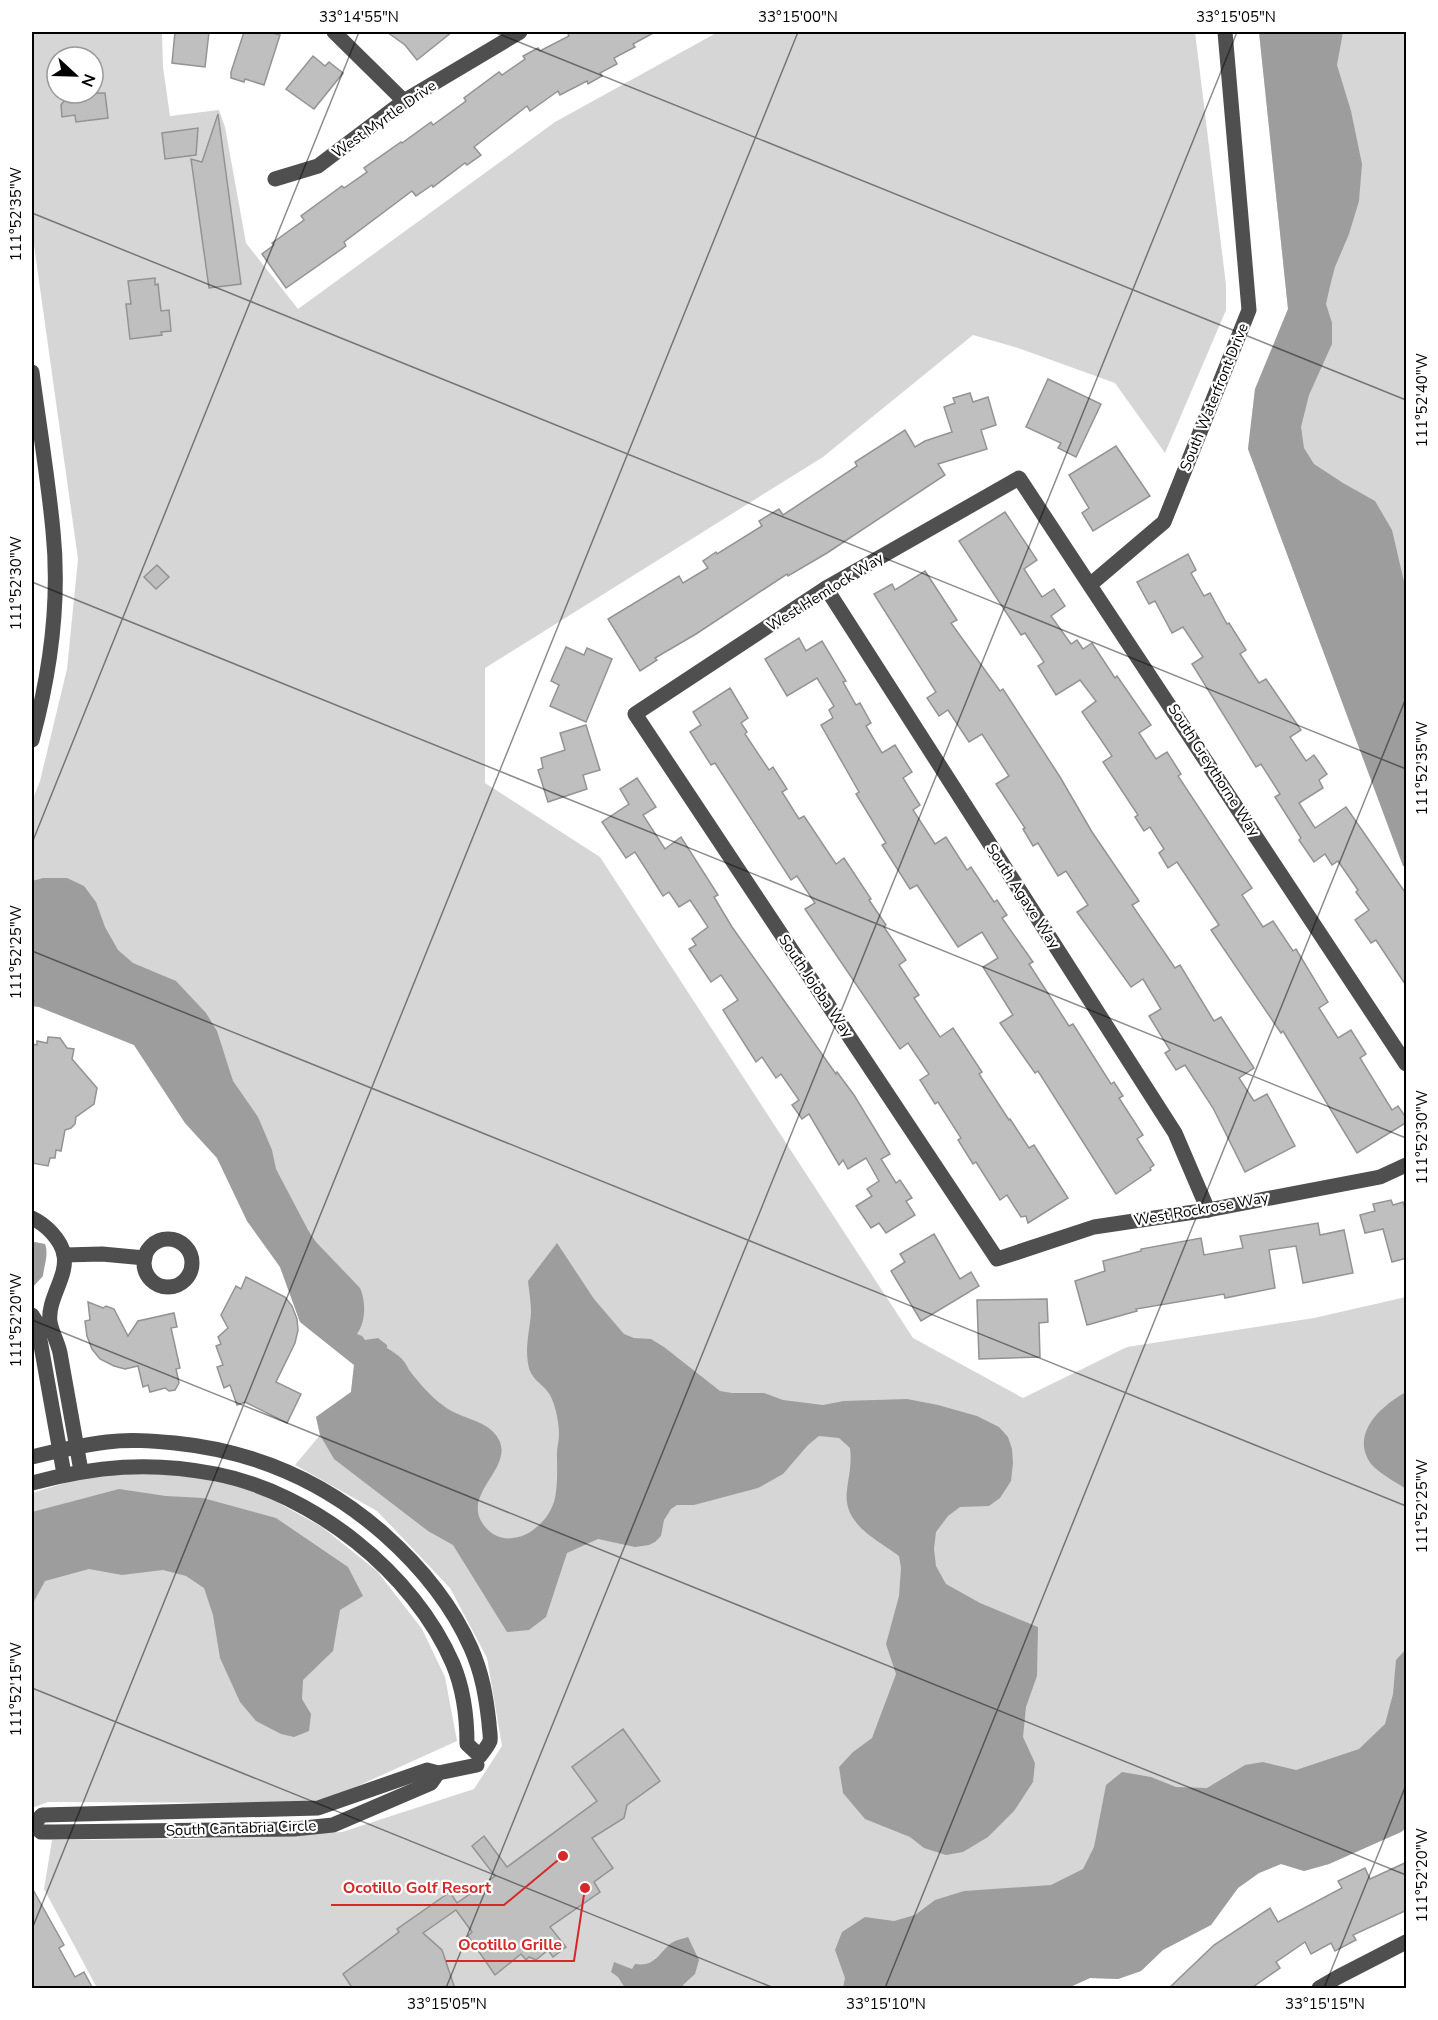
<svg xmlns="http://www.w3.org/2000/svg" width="1438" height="2020" font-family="'Nunito Sans',sans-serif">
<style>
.green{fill:#d6d6d6;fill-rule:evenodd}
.water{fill:#9d9d9d}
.building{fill:#bfbfbf;stroke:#939393;stroke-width:1.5}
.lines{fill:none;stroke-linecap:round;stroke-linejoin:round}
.minor{stroke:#4f4f4f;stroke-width:15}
.ticks{fill:none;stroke:#000;stroke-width:1.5;stroke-opacity:0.45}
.labels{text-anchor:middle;stroke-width:4.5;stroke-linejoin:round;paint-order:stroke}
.street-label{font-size:15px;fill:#000;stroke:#fff}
.leader{fill:none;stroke:#d62828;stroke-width:2}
.callout-dot{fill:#d62828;stroke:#fff;stroke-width:2}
.callout-label{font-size:16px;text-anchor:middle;font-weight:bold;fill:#d62828;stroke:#fff;stroke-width:4.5;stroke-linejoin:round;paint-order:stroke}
.neatline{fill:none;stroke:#000;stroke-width:2}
.ticks-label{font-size:15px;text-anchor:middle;fill:#000}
</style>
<rect width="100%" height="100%" fill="#fff"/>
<!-- green -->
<g class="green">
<path d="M32,32H162L163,67L170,116L219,110L225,127L246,243L298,309L555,122L718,32H1195L1226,285V310L1165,453L1115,383L1018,348L973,335L823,457L485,668V783L600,857L913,1338L1023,1398L1127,1347L1314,1318L1406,1297V1828L1401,1832L1329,1864L1304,1871L1281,1864L1259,1873L1238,1888L1211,1925L1163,1950L1141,1971L1118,1979L1090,1978L1068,1988H97L44,1889L52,1840L189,1839L342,1832L474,1789L502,1746L487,1658L450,1588L377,1511L295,1465L320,1435L316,1417L351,1392L354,1365L300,1322L280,1267L247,1221L217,1158L185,1123L134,1045L39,1007L32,1006V801L40,781L67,669L78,559L32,231ZM57,57H93V93H57Z"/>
<polygon points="1259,32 1406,32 1406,867 1403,866 1248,449 1255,389 1288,309"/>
<polygon points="98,1473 194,1475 250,1487 322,1527 377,1571 422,1629 445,1677 457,1741 338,1795 307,1803 48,1802 32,1808 32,1493"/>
</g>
<!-- water -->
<g class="water">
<polygon points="1259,32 1343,32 1337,65 1351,111 1362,164 1359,201 1349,234 1335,267 1330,286 1326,304 1332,323 1332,344 1309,395 1301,427 1304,448 1314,464 1343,483 1375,501 1392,530 1406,590 1406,867 1403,866 1248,449 1255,389 1288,309"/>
<path d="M43,878H67L84,886L96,902L105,927L118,950L133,963L176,981L206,1013L217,1031L233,1081L258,1117L272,1150L276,1169L308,1230L316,1242L360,1288C366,1301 366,1322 357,1334L362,1336L365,1340L378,1338L387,1345V1348C392,1351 398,1355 402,1359C405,1362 407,1366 409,1370C419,1383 431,1397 444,1406C458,1418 483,1419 495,1434C520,1464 464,1490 481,1521C502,1557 548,1531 555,1498C558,1483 557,1468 557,1453C557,1447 559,1441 559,1435C559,1424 556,1406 550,1395C543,1383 530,1380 528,1363C525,1347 530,1328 531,1313C531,1302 529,1291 528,1281L557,1243L594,1299L624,1334L634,1338L651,1339L664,1347L720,1391L732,1393H764L783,1400L823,1405L844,1401L907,1399L938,1405L977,1416L999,1427L1008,1437L1012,1449L1013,1463L1011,1481L1000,1498L989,1506L960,1507L948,1516L936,1532L934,1549L936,1566L946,1584L980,1603L1038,1627L1037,1676L1026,1707L1023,1737L1035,1763L1033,1782L1014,1811L988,1837L963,1852L946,1855L924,1848L910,1837L865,1819L843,1793L839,1767L853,1752L872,1738L896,1674L886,1644L899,1596L901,1568L899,1556C876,1539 842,1524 847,1490C849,1474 852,1464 850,1448L839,1438L819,1436L808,1445L783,1474L758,1488L694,1505H677L671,1509L664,1520L661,1536L655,1542L649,1545L635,1547L598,1539L567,1553L546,1617L529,1630L507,1632L453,1545L428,1531L334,1459L320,1435L316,1417L351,1392L354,1365L300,1322L280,1267L247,1221L217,1158L185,1123L134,1045L39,1007L32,1006V881Z"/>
<path d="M35,1242L45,1244C49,1255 44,1265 43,1276L32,1288V1243Z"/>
<path d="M1406,1392V1391V1489C1397,1483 1379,1473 1372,1465C1349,1434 1381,1406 1406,1392Z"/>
<polygon points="119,1489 166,1496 203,1498 276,1518 348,1567 363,1596 340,1610 333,1651 303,1680 302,1699 311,1714 309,1731 294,1737 281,1734 256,1721 240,1702 220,1658 213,1615 204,1588 186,1576 163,1570 122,1575 89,1569 45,1581 32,1605 32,1512"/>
<polygon points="1406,1649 1406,1828 1401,1832 1329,1864 1304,1871 1281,1864 1259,1873 1238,1888 1211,1925 1163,1950 1141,1971 1118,1979 1090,1978 1068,1988 843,1988 845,1978 835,1950 842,1932 865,1917 894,1921 915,1915 935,1900 964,1891 1051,1885 1083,1869 1094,1847 1106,1785 1122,1772 1151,1777 1176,1787 1207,1788 1245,1765 1263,1762 1296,1770 1359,1749 1385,1724 1393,1694 1396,1660"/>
<path d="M688,1937L699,1960L695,1974L683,1985L684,1988H625L618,1977L611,1972L614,1962L632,1969L635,1964C654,1967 658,1955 670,1944C675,1940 682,1939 688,1937Z"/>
</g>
<!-- building -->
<g class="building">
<polygon points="175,32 209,32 205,67 172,63"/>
<polygon points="244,32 268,32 280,35 264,85 245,79 244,82 231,78 231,72"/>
<polygon points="387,32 452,32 417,60 405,45"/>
<polygon points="567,32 655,32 633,44 635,47 614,58 617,64 600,73 602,76 588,84 587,81 560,95 558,91 530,111 527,106 474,147 481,155 467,165 465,163 433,187 432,185 416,196 412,191 344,242 346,246 286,288 262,254 274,245 272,243 304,220 301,216 342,186 344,188 367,172 364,168 401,142 402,143 431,122 433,125 466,101 464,98 499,72 502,75 525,59 523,56 538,48 540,51 569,36"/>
<polygon points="313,56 325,66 329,62 343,73 314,109 286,89"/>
<polygon points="70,93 105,93 108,118 76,122 75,115 62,117 61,105"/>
<polygon points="218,114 241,284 209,288 191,159 202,162"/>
<polygon points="198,128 196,155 165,159 162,133"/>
<polygon points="155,278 155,285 158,284 161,311 169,310 171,331 161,332 162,335 130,339 126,304 131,304 128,281"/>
<polygon points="1048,379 1101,404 1076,457 1058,448 1061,443 1026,427"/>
<polygon points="970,393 973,402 988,397 996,425 981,430 987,449 938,464 945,475 827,553 788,576 787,574 696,634 655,658 657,660 640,671 608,619 679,576 683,583 708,568 703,561 716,552 717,554 762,526 759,521 779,509 783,515 857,466 855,462 905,430 915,447 925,441 952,432 944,407 955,403 953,398"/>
<polygon points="1116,446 1150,496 1093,531 1082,513 1089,508 1069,475"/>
<polygon points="1005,512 1037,560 1024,569 1042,597 1054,589 1065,606 1051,616 1071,644 1077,640 1083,649 1092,643 1115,678 1117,676 1151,725 1139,733 1156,759 1167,752 1181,774 1178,776 1252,888 1242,895 1263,927 1273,921 1293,951 1296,949 1328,1002 1319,1008 1338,1038 1351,1030 1366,1054 1360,1058 1392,1110 1398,1106 1407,1119 1407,1122 1357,1153 1283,1031 1281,1033 1211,930 1219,925 1177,862 1168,868 1159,853 1164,849 1150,827 1144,831 1135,817 1138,815 1103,762 1112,756 1082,712 1096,701 1080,680 1056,695 1038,666 1044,662 1025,633 1021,635 959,541"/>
<polygon points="1188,554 1196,570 1191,573 1204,596 1210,593 1227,624 1229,623 1246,650 1240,654 1259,683 1266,679 1301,730 1290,737 1306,761 1314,755 1327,774 1319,780 1323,788 1299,803 1315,828 1346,807 1407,895 1407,987 1376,940 1371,943 1355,920 1369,910 1356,892 1358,890 1338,861 1332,865 1325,854 1314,862 1299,840 1301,838 1275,797 1280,794 1261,764 1256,767 1192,664 1203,657 1183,627 1172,633 1155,601 1149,604 1137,582"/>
<polygon points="157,565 169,577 156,589 144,577"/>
<polygon points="925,571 957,620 951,623 1000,691 1003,689 1060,777 1092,832 1139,901 1132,905 1175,968 1180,965 1214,1021 1221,1017 1254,1068 1239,1078 1254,1101 1267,1094 1295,1146 1245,1172 1213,1108 1185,1065 1176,1070 1165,1053 1170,1050 1149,1016 1161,1009 1143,979 1131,987 1077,912 1088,905 1066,871 1058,876 1038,843 1033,846 1023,829 1025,828 996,784 1009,776 982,734 969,742 948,710 939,716 927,698 936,692 874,594 892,584 895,590"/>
<polygon points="799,638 806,651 822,641 846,681 843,682 856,705 860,703 871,723 866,726 882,753 895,745 912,772 903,778 920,805 913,810 935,844 946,837 967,870 971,867 994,902 997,900 1007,915 1002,918 1033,962 1029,964 1069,1026 1073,1024 1111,1084 1114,1082 1123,1096 1119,1098 1143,1135 1137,1139 1154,1165 1150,1168 1151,1170 1116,1194 1038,1071 1035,1073 1000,1023 1013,1015 983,967 998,958 982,932 958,947 917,885 910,889 882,845 886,843 856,794 859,792 821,725 833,718 829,710 834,706 817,678 787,696 765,659"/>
<polygon points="566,647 584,655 587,648 612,659 586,722 550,706 559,685 551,681"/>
<polygon points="730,688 748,718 741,723 747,732 745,734 769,770 773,767 787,789 782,792 799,819 804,816 836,864 844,858 871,899 869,900 886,925 884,927 906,960 899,965 919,995 914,998 940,1037 953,1028 982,1072 979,1074 1009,1120 1010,1119 1029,1148 1034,1145 1068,1198 1028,1223 1026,1216 1021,1217 1007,1195 1000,1200 976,1162 973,1164 958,1140 961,1138 938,1102 935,1104 920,1080 929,1074 908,1043 900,1049 805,909 815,903 797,876 791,880 715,763 711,765 690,732 701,725 693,712"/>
<polygon points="586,725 600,770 583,775 587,789 548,802 538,770 543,768 541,758 565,750 560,733"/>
<polygon points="637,778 656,807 643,815 665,849 681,837 718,895 714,897 732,927 836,1074 837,1072 854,1095 890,1154 881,1159 896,1183 900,1180 912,1198 906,1201 915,1215 886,1233 879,1223 871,1228 856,1206 872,1196 867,1189 879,1181 866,1158 848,1169 843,1160 839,1165 809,1114 802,1119 792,1105 799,1100 781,1074 776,1078 762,1057 756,1062 723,1010 738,1000 721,975 711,982 689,949 696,945 692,939 708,927 690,900 679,907 669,892 663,896 635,852 626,858 602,822 629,804 620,789"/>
<polygon points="48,1037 60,1038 67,1048 74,1049 72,1059 97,1088 94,1104 76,1117 75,1124 71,1128 65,1130 61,1151 56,1150 55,1158 50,1158 48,1166 32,1163 32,1044 37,1045 37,1041 47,1043"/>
<polygon points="1391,1200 1393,1205 1403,1202 1407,1216 1407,1258 1392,1262 1383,1229 1365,1233 1360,1215 1375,1211 1373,1204"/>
<polygon points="1318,1223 1320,1235 1344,1230 1353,1273 1303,1283 1296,1246 1269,1250 1275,1288 1225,1298 1224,1294 1136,1309 1137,1311 1087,1325 1075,1281 1105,1271 1103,1261 1141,1251 1141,1249 1201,1238 1204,1255 1243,1248 1240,1236"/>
<polygon points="934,1234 960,1279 971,1272 979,1286 921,1321 891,1271 905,1262 900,1254"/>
<polygon points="246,1277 285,1297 292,1306 297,1319 298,1330 295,1343 276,1382 301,1394 287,1423 245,1402 237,1405 230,1385 224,1388 217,1367 223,1365 216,1346 221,1344 218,1337 228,1328 221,1315 236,1286 241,1289"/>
<polygon points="1047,1299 1048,1322 1039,1323 1040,1357 979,1359 977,1300"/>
<polygon points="88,1302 103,1308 106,1306 114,1309 128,1336 138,1321 174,1313 177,1327 171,1328 180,1368 176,1369 179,1383 175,1390 169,1391 165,1388 150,1392 148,1385 143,1387 138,1366 125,1369 114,1366 100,1359 92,1349 87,1336 85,1321 90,1320"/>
<polygon points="623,1729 660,1781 627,1805 624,1818 592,1838 613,1868 594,1882 600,1892 550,1927 566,1947 553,1957 548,1950 536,1960 529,1957 526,1960 521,1954 495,1975 468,1936 472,1932 456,1910 423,1933 442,1950 455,1989 353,1989 343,1974 399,1932 397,1929 450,1892 457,1903 495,1876 472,1846 484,1836 507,1867 597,1801 572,1767"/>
<polygon points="1407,1862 1407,1910 1353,1935 1356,1940 1335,1951 1331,1943 1311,1954 1305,1942 1276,1962 1280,1968 1250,1989 1168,1989 1214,1945 1270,1908 1278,1922 1342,1888 1338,1881 1365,1868 1370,1879"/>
<polygon points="32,1888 64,1945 59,1948 75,1977 84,1972 93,1989 32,1989"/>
</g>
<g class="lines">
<!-- minor -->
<g class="minor">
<polyline points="334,32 404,101"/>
<polyline points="275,179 318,166 404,101 520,32"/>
<path d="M32,372C39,425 48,478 53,531C60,600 50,674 32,740"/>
<polyline points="1091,584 1164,522 1249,310 1225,32"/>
<polyline points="826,588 1175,1133 1208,1210"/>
<polyline points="1406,1064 1019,478 826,588 635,714 997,1259 1094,1227 1208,1210 1380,1177 1406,1165"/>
<path d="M32,1218C45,1224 61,1239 64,1255C68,1277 47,1299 50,1322C52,1333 58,1343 60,1353C67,1392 74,1432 81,1471"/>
<circle cx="168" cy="1263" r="24"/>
<polyline points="64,1255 102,1254 145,1258"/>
<polyline points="32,1315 37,1323 64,1474"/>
<path d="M32,1457C56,1451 82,1445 107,1442C130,1439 153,1441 175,1443C254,1451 324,1481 384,1534C420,1566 451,1603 471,1648C482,1673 486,1696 489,1723C489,1728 491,1736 490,1741C488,1746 483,1752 480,1756L467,1744C467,1717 463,1688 453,1664C414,1573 313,1493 216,1474C150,1461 96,1466 32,1483"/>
<polyline points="33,1825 41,1832 53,1832 294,1829 333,1825 431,1783 438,1773"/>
<polyline points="32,1826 42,1815 318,1808 427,1770 438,1773 477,1765"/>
<polyline points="1319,1988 1338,1977 1406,1942"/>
</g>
</g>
<!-- ticks -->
<path class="ticks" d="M494,32L1406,400M32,213L1406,769M32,582L1406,1138M32,843L359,32M32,951L1406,1506M32,1320L1406,1875M32,1688L774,1988M32,1929L798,32M446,1988L1237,32M885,1988L1406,698M1324,1988L1406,1785"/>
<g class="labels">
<!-- street labels -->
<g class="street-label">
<text transform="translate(384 119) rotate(-35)" y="5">West Myrtle Drive</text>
<text transform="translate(1214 397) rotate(-68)" y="5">South Waterfront Drive</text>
<text transform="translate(825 592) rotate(-32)" y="5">West Hemlock Way</text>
<text transform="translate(1214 770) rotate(57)" y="5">South Greythorne Way</text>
<text transform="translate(1023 896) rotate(57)" y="5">South Agave Way</text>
<text transform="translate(816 986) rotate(56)" y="5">South Jojoba Way</text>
<text transform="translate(1201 1209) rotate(-10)" y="5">West Rockrose Way</text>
<text transform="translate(241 1828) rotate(-2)" y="5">South Cantabria Circle</text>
</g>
</g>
<!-- callouts -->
<path class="leader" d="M563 1856L504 1905H331M585 1888L574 1961H446"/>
<g class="callout-dot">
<circle cx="563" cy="1856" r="6"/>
<circle cx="585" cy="1888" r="6"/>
</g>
<g class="callout-label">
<text x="417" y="1893">Ocotillo Golf Resort</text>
<text x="510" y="1950">Ocotillo Grille</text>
</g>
<!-- border -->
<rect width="1438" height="2020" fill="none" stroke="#ffffff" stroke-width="66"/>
<!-- north arrow -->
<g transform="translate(75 75) rotate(112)"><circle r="28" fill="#ffffff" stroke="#999999" stroke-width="1.5"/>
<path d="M0-4.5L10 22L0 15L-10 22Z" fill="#000000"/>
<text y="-9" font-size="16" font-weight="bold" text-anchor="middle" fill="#000000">N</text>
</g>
<rect x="33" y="33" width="1372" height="1954" class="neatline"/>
<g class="ticks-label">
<text x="359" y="22">33°14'55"N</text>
<text x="798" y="22">33°15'00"N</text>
<text x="1236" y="22">33°15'05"N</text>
<text transform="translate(16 214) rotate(-90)" y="5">111°52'35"W</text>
<text transform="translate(1422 400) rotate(-90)" y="5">111°52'40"W</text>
<text transform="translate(16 583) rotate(-90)" y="5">111°52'30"W</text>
<text transform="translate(1422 768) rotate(-90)" y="5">111°52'35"W</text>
<text transform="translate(16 952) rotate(-90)" y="5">111°52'25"W</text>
<text transform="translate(1422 1137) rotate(-90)" y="5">111°52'30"W</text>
<text transform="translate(16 1320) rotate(-90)" y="5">111°52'20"W</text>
<text transform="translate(1422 1506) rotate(-90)" y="5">111°52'25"W</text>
<text transform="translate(16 1689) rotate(-90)" y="5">111°52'15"W</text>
<text transform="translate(1422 1875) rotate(-90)" y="5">111°52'20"W</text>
<text x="447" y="2009">33°15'05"N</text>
<text x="886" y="2009">33°15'10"N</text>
<text x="1325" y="2009">33°15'15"N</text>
</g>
</svg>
